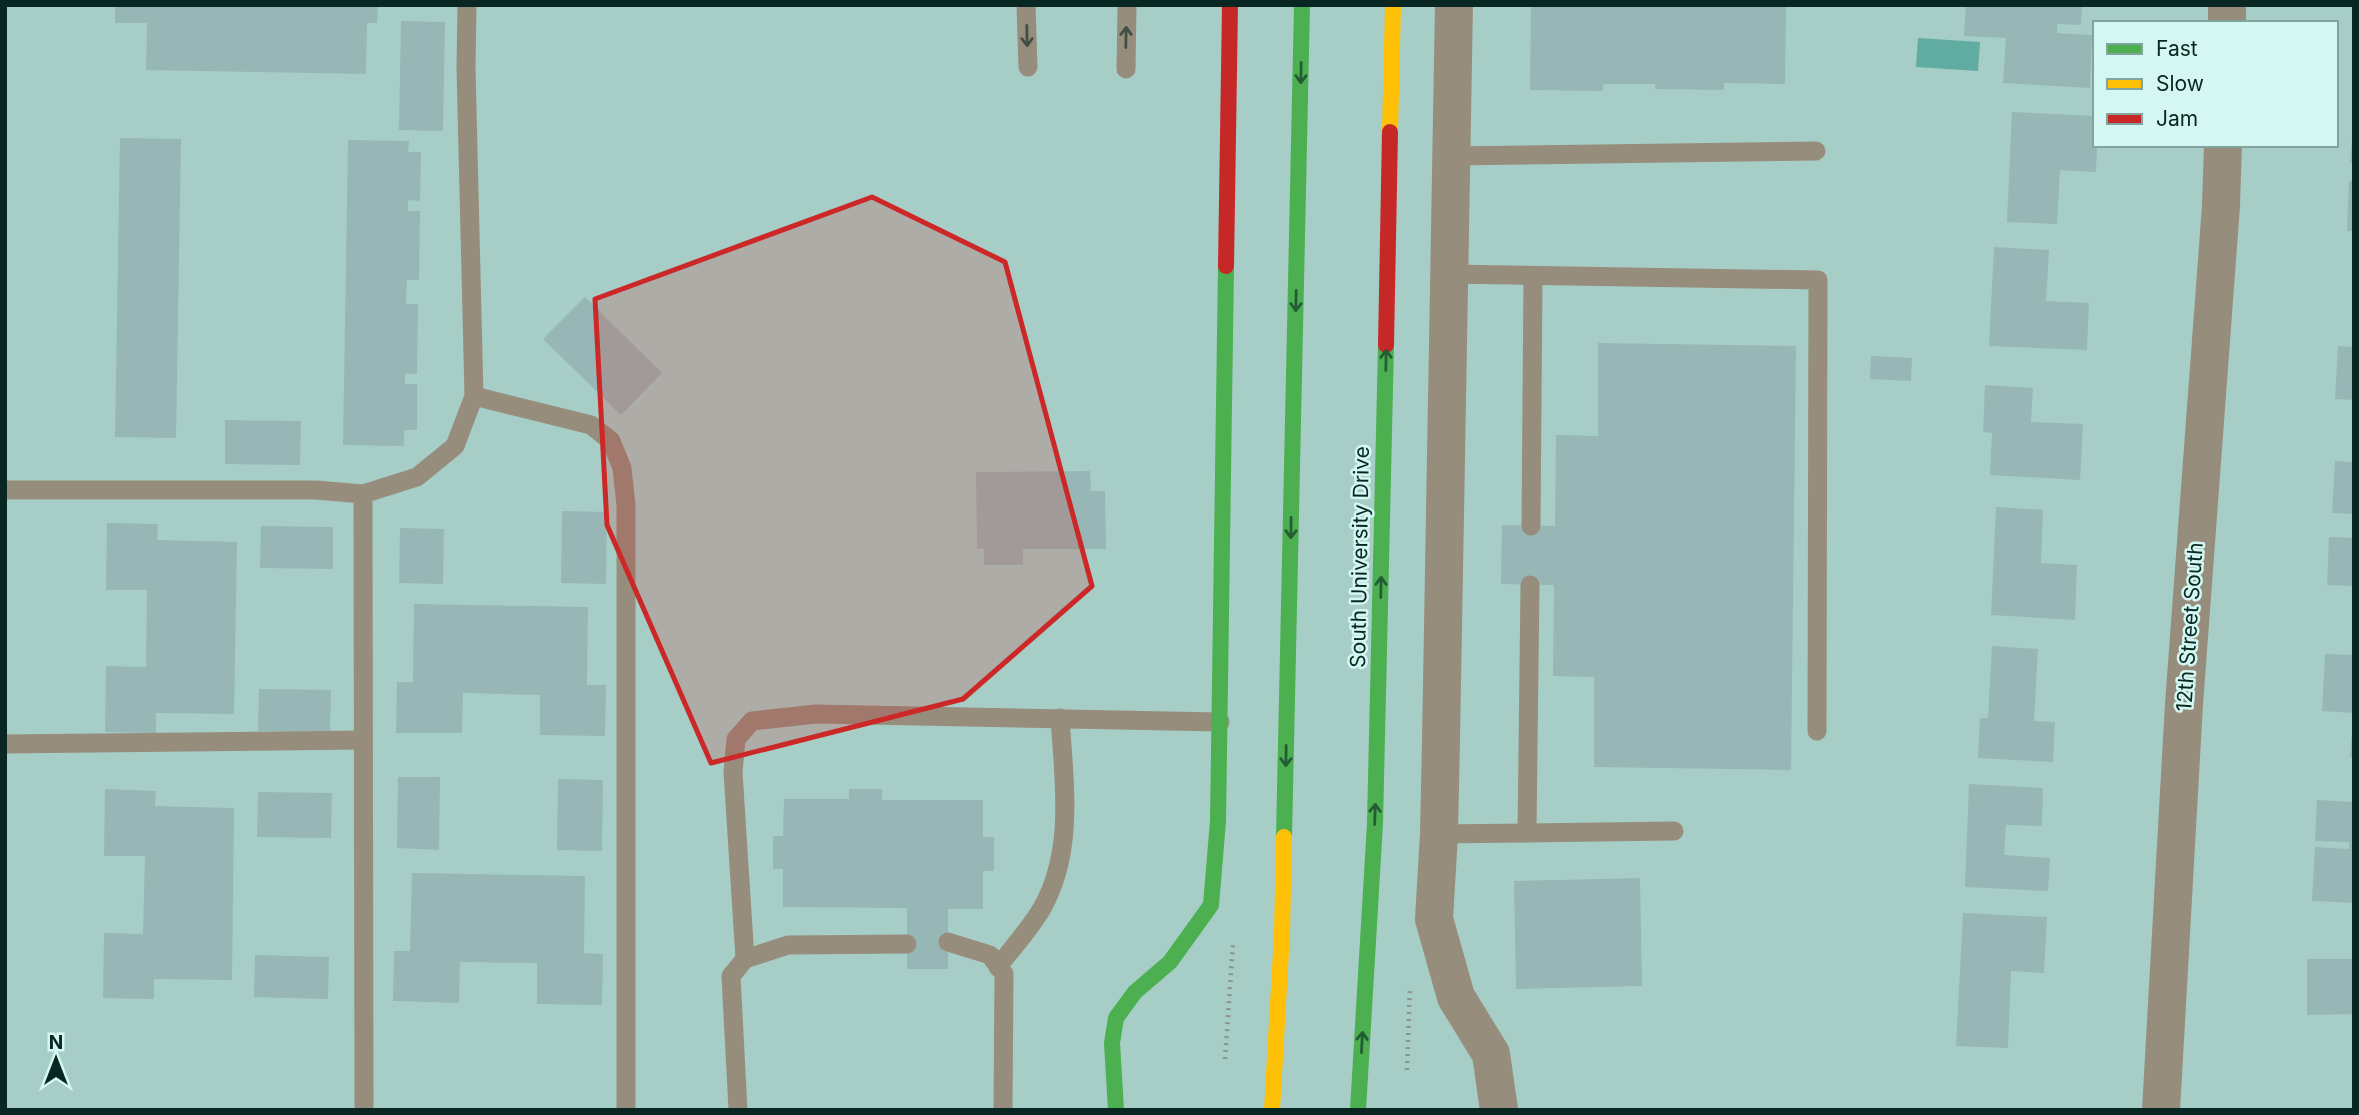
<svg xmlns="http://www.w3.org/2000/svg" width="2359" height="1115" font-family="Inter,sans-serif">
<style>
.water{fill:#61aca1}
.building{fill:#97b7b6}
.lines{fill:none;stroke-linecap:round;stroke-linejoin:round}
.path{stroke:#8c958b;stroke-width:4.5;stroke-dasharray:2 5;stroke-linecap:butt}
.lane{stroke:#978d7d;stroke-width:19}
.street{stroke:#978d7d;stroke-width:38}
.fast{stroke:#4caf50;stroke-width:16}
.slow{stroke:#ffc107;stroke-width:16}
.jam{stroke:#c62828;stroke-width:16}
.oneway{stroke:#415047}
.oneway2{stroke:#235d35}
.marked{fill:#cc2828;fill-opacity:0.2;stroke:#cc2828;stroke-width:5;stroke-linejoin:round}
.labels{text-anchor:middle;stroke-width:5;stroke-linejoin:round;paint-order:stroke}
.street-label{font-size:21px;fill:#082723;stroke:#d4f7f1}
</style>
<rect width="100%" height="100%" fill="#a6cec7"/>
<!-- water -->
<polygon class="water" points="1918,38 1980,42 1978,71 1916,67"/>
<!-- building -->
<g class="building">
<polygon points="115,5 378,5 377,23 367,23 366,74 146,70 147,23 115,23"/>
<polygon points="1531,5 1786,5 1785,84 1724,83 1724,90 1655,89 1655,84 1603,84 1603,91 1530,90"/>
<polygon points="1966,5 2082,5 2081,25 2057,24 2057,33 2092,35 2090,88 2003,83 2006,38 1964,36"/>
<polygon points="401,21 445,22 443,131 399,130"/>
<polygon points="2012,112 2095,116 2095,145 2097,145 2096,172 2060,170 2057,224 2007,222"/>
<polygon points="120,138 181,139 176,438 115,437"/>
<polygon points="2352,139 2354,139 2354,163 2350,163"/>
<polygon points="348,140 409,141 408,152 421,152 420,201 408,200 408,211 420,211 419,280 407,280 406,304 418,304 417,374 405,373 405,384 417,384 417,430 404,430 404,446 343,445"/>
<polygon points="2349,181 2354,181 2354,231 2347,231"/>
<polygon points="1994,247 2049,250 2046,301 2089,303 2087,350 1989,346"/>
<polygon points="585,297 662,373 621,415 543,339"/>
<polygon points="1598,343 1796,346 1791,770 1594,767 1594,677 1553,676 1554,585 1501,584 1502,525 1555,526 1556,435 1598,436"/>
<polygon points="2338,346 2354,347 2354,400 2335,399"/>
<polygon points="1871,356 1912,358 1911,381 1870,379"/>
<polygon points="1985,385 2033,388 2031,422 2083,424 2080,480 1990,475 1992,433 1983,432"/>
<polygon points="225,420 301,421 300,465 225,464"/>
<polygon points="2335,461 2354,462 2354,514 2332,513"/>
<polygon points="1090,471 1091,491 1105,491 1106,549 1023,549 1023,565 984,565 984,549 977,549 976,472"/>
<polygon points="1996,507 2043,510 2041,563 2077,565 2075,620 1991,615"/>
<polygon points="562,511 607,512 606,584 561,583"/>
<polygon points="107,523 158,524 157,540 237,542 234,714 156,713 156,733 105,732 106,666 146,667 147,590 106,590"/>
<polygon points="261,526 333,527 333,569 260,568"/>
<polygon points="400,528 444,529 443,584 399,583"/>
<polygon points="2329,537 2354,538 2354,586 2327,585"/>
<polygon points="414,604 588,607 587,685 606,685 605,736 540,735 540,695 463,693 462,733 396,733 397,682 413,682"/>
<polygon points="1992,646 2038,649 2034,721 2055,722 2053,762 1978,758 1980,718 1988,718"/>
<polygon points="2325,654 2354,655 2354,713 2322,711"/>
<polygon points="259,689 331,690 330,731 258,731"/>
<polygon points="2352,733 2354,733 2354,757 2350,757"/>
<polygon points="398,777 440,777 439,850 397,848"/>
<polygon points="558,779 603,780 602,851 557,850"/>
<polygon points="1969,784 2043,788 2042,826 2006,825 2004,855 2050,858 2048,891 1965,887"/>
<polygon points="105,789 156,791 155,806 234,808 232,980 154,979 154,999 103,998 104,933 143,934 145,856 104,856"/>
<polygon points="849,789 882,789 882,800 983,800 983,837 994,837 994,871 983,871 983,909 948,909 948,969 907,969 907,908 783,907 783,869 773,869 773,836 783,836 784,799 849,799"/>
<polygon points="258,792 332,793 331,838 257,837"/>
<polygon points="2317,800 2354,802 2354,903 2312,901 2315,847 2349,849 2349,842 2315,841"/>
<polygon points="412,873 585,876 584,953 603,954 602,1005 537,1004 537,963 460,962 459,1003 393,1001 394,951 410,951"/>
<polygon points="1640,878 1642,986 1516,989 1514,881"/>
<polygon points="1963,913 2047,917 2044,973 2011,971 2008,1048 1956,1046"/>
<polygon points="255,955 329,957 328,999 254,997"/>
<polygon points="2307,959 2354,959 2354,1014 2307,1015"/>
</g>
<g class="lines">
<!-- path -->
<g class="path">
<polyline points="1225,1059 1233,944"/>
<polyline points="1407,1070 1410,987"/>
</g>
<!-- lane -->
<g class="lane">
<polyline points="467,5 466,68 474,396 591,425 611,441 622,468 626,505 626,1110"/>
<polyline points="1026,5 1028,67"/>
<polyline points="1126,69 1127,5"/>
<polyline points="1451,156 1816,151"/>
<polyline points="1449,274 1818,280 1817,731"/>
<polyline points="5,490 316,490 363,494 364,1110"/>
<polyline points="363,494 417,477 455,446 474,396"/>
<polyline points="1531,526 1533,276"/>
<polyline points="5,744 363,740"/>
<polyline points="1527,833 1530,585"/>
<polyline points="1439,834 1674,831"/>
<polyline points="948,942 990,955 1004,974 1003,1110"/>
<polyline points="745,959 733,772 736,739 752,721 816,714 1220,722"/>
<path d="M998,967C1012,948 1029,930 1041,910C1075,852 1064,782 1060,718"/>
<polyline points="738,1110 731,976 745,959 788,945 907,944"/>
</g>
<!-- street -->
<g class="street">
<polyline points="1454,5 1441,739 1439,834 1434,919 1456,997 1491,1054 1499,1110"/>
<polyline points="2227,23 2227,5"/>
<polyline points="2161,1110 2184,704 2221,206 2223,145"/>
</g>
<!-- fast -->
<g class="fast">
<polyline points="1284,837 1302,5"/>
<polyline points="1116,1110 1112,1043 1116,1018 1135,992 1170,962 1211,905 1218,821 1226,266"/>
<polyline points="1358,1110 1375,823 1386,345"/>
</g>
<!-- slow -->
<g class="slow">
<polyline points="1390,132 1393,5"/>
<polyline points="1272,1110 1282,934 1284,837"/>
</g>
<!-- jam -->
<g class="jam">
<polyline points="1226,266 1230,5"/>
<polyline points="1386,345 1390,132"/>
</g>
</g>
<!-- one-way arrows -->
<defs><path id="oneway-shaft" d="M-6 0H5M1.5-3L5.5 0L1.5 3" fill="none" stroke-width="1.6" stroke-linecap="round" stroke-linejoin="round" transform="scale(1.75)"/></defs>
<g class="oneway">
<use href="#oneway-shaft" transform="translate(1027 36) rotate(89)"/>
<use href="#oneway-shaft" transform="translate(1126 37) rotate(-89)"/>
</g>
<g class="oneway2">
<use href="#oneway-shaft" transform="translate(1301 73) rotate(91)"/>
<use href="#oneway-shaft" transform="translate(1296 301) rotate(91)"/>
<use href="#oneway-shaft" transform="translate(1386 360) rotate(-89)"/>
<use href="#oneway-shaft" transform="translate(1291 528) rotate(91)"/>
<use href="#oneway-shaft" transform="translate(1381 587) rotate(-89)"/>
<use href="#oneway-shaft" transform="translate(1286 756) rotate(91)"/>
<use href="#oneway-shaft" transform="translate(1375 814) rotate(-88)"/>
<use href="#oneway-shaft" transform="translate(1362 1042) rotate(-87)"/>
</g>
<!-- marked area -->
<path class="marked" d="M872,197L1005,262L1092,586L963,699L711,763L607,525L595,299Z"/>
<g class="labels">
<!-- street labels -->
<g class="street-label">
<text transform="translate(1360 557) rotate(-89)" y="7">South University Drive</text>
<text transform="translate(2190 627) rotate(-86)" y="7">12th Street South</text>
</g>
</g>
<!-- border -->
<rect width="2359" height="1115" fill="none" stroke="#082723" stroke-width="14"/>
<!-- legend -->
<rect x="2093" y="21" width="245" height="126" fill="#d4f7f1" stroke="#82a49f" stroke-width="2"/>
<rect x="2107" y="44" width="35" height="10" fill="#4caf50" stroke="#82a49f" stroke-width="2"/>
<text x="2156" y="56" font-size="21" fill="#082723">Fast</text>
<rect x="2107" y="79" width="35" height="10" fill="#ffc107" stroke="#82a49f" stroke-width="2"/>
<text x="2156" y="91" font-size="21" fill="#082723">Slow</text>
<rect x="2107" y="114" width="35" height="10" fill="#c62828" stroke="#82a49f" stroke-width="2"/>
<text x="2156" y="126" font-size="21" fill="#082723">Jam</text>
<!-- north arrow -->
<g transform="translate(56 1059)" stroke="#d4f7f1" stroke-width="5" paint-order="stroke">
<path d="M0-5L12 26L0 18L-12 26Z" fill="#082723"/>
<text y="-10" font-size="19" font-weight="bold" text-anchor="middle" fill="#082723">N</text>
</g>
</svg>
